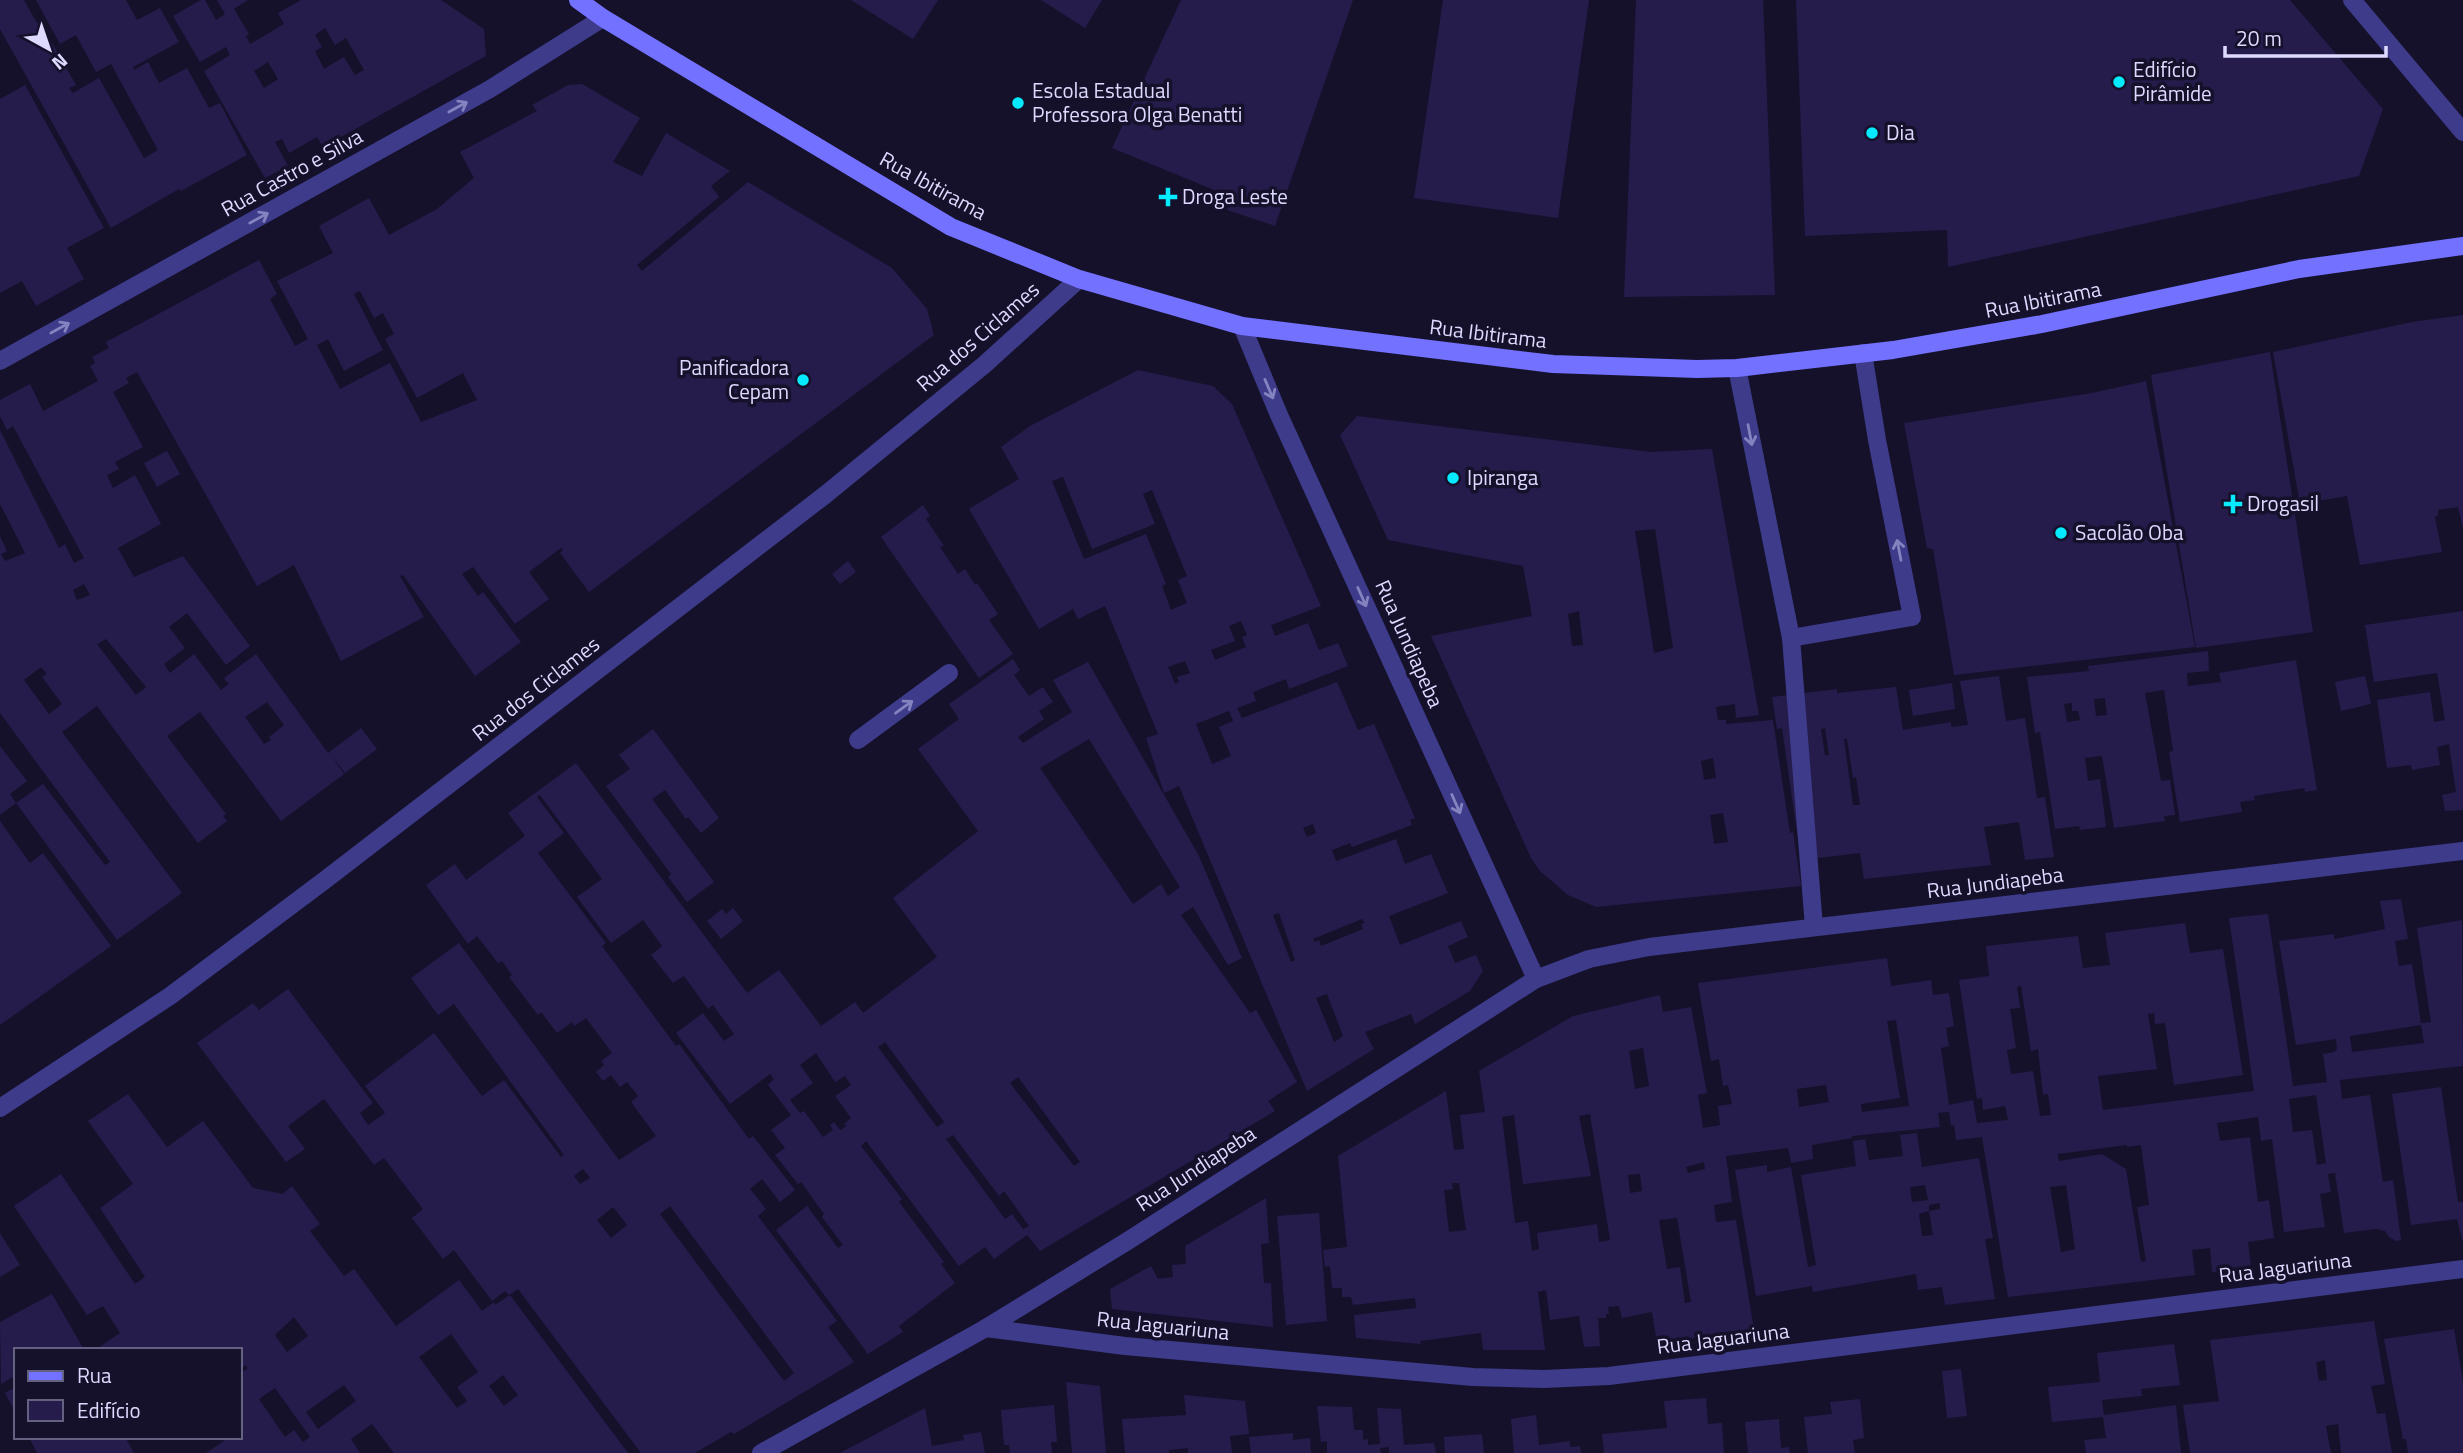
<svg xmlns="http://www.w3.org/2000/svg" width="2463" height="1453" font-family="'Titillium Web',sans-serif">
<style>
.building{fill:#251c4c;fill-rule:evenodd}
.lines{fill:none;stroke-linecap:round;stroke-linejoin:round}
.lane{stroke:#3d3b8a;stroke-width:18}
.street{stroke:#3d3b8a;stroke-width:18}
.secondary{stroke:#7371ff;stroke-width:18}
.oneway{stroke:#8583bf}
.poi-dot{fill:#06eaff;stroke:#15112b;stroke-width:2.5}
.labels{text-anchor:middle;stroke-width:7;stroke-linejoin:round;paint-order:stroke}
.poi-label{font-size:21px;fill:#dedaff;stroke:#15112b;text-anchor:start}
.street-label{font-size:21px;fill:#dedaff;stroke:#15112b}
</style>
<rect width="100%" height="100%" fill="#15112b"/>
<!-- building -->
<g class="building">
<polygon points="0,0 24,0 37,23 40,22 76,85 69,88 73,93 99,78 144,158 158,150 111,64 96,72 76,35 60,44 36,0 126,0 137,20 160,8 179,42 133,67 134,70 148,62 159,83 187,68 209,108 220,103 247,155 181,191 179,189 111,228 0,29"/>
<path d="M201,0H205L216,20L225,14L217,0H248L234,9L249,34L246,36L250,44L284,24L278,13L301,0H441L484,29L486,56L323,147L317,137L289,153L282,139L275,142L288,166L265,178L204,71L230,55L226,47L200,62L173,16ZM325,28L335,45L346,38L364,70L355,75L344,57L324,69L315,51L322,47L315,35ZM268,62L278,79L264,88L254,71Z"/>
<polygon points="851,0 938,0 913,39"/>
<polygon points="1041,0 1102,0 1085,28"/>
<polygon points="1181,0 1353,0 1275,226 1227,210 1231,197 1112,148"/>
<polygon points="1443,0 1589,0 1558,218 1414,198"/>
<polygon points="1636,0 1763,0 1775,295 1624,297"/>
<polygon points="1796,0 2290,0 2383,109 2359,176 1948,267 1947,230 1805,236"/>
<path d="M582,84L640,118L613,162L642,176L666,133L730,171L711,186L719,197L637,265L642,271L748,182L892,268L927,309L934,335L589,592L560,553L563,550L561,548L529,572L549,599L515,624L473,567L462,574L478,596L483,592L521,642L475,676L403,575L400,576L424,617L341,661L294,565L257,586L137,372L126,378L129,383L113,392L143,447L115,462L119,469L107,475L113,488L135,475L161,524L118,548L134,577L183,556L250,646L226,665L187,613L169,627L185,648L164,664L170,673L194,654L221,690L229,684L224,678L256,654L328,753L361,728L377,749L345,773L331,755L344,774L281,821L200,712L167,736L226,814L223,816L227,821L198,843L97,706L62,732L182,893L117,940L16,803L43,784L105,865L110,862L0,713V536L7,551L1,554L5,561L25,553L0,504V430L59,548L65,544L74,563L84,558L13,426L7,430L0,416V400L30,384L43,411L98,381L90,366L95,363L92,357L109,348L106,342L259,260L277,294L270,299L295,346L308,339L277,281L333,253L319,226L369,198L389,235L437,209L474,178L460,152L537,111L532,105L568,85ZM360,291L374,318L383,313L394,334L385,339L417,398L463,373L477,400L421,422L390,363L340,389L317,345L328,339L344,371L383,350L354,294ZM84,584L90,595L77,600L73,590ZM106,639L146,687L136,695L97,644ZM41,667L47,674L42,677L62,704L49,714L24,680ZM267,702L284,725L269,737L271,740L264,744L245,717Z"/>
<polygon points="25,85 104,228 67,248 84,279 36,306 22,281 0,293 0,99"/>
<polygon points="2463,315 2463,528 2458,507 2438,510 2438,515 2435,517 2442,552 2360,565 2347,496 2300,504 2273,352 2412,322"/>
<polygon points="2270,352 2313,632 2196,648 2151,375"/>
<path d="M1138,370L1213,386L1232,404L1321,606L1271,625L1275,636L1308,623L1319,650L1338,643L1348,666L1289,689L1286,679L1253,692L1256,701L1237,708L1242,718L1337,682L1358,730L1374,724L1415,818L1410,820L1412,825L1352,847L1350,843L1332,850L1336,861L1396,839L1405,864L1431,854L1448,893L1389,916L1400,945L1461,921L1468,937L1448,946L1455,963L1476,955L1483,971L1470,991L1415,1024L1411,1014L1365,1032L1374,1049L1307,1091L1179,786L1164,793L1146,738L1158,734L1105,606L1078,619L1073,609L1039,629L969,509L1019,479L1001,447L1030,426ZM1063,477L1092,549L1155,524L1143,494L1152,490L1187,576L1178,580L1187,603L1171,610L1162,586L1166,584L1146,534L1084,559L1052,481ZM1241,621L1247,635L1242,637L1246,647L1215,660L1211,650L1235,641L1229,626ZM1185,661L1190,673L1177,677L1179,682L1175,684L1168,667ZM1229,711L1233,721L1219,727L1231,756L1212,764L1196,724ZM1313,824L1316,833L1307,837L1303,828ZM1279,913L1295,960L1291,962L1273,915ZM1362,919L1365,923L1361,924L1363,929L1321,946L1319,940L1315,942L1313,939ZM1327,994L1343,1036L1334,1042L1316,998Z"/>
<polygon points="2146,381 2195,647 1954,675 1933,549 1927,548 1904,423 2092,393"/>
<path d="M1357,416L1651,452L1712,449L1759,715L1736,718L1735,704L1716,707L1718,720H1726V724L1773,720L1790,833L1793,832L1801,886L1596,907L1568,895L1540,871L1531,858L1431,636L1532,616L1523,566L1388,540L1340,435ZM1655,529L1673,648L1654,653L1635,531ZM1579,611L1583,645L1572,646L1568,614ZM1713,758L1716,778L1704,780L1701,761ZM1723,813L1728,842L1714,844L1710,815Z"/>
<polygon points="167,451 180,474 157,487 144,463"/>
<polygon points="923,505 930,516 926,519 944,546 940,547 958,574 965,569 975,585 977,583 998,614 989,620 1013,654 979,678 881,537"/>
<polygon points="848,561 856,572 840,584 832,574"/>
<polygon points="2463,611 2463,810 2445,811 2442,795 2456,792 2449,744 2437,747 2440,765 2412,770 2411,765 2387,768 2377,700 2430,692 2434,722 2445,720 2437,673 2374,682 2365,625"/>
<path d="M2208,651L2209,671L2187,673L2188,686L2221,682L2219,673L2296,660L2317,790L2305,792L2304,788L2254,796L2255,800L2240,802L2242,812L2180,822L2169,752L2173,751L2164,690L2157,691L2145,693L2161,781L2170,780L2175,815L2164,816L2165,821L2114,828L2102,756L2085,758L2088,781L2100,779L2106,827L2080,830L2079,826L2055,829L2040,732L2035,733L2027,677L2089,671L2088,666ZM2105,698L2107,715L2096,716L2094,699ZM2072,703V711H2078L2080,720L2067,722L2064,704Z"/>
<path d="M1013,659L1020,670L1014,675L1029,696L1043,687L1053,702L1039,711L1044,719L1018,737L1023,743L1072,712L1053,680L1088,662L1199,856L1242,958L1228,965L1193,907L1181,915L1250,1013L1256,1010L1297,1082L1268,1101L1275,1111L1040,1251L1027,1235L994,1259L985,1247L959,1266L866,1141L861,1146L902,1199L899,1202L944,1262L941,1264L955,1283L899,1326L903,1332L868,1354L776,1230L807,1206L838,1248L843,1245L822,1217L824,1214L801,1182L798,1184L775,1155L785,1148L771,1130L791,1115L768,1085L774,1079L770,1074L730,1104L676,1033L703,1013L724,1041L734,1034L713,1005L708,1009L684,976L673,983L651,955L662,946L643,920L611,943L577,897L602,879L540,795L537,797L564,833L538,853L606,943L602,946L676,1046L679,1044L749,1139L753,1136L795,1190L780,1202L762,1179L750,1189L766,1209L758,1216L837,1321L828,1327L854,1362L734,1434L731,1432L695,1453H641L518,1289L509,1295L505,1291L492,1301L454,1250L443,1259L412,1218L423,1209L384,1158L374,1165L324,1099L288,1126L305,1149L286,1162L197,1043L253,1003L259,1010L288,989L373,1103L360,1113L368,1125L385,1113L365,1086L434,1033L482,1096L504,1080L561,1157L564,1155L454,1004L438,1015L411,978L459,943L619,1160L656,1136L631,1102L638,1096L627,1082L620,1087L611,1075L603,1081L596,1072L604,1065L601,1061L612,1053L586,1018L574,1026L572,1022L557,1033L541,1012L538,1015L509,977L512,975L502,961L498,963L477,936L468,944L426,885L455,864L466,880L525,836L508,813L576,763L747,993L779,970L821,1026L855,1002L863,1013L937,957L893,898L978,831L918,749L959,719L949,704ZM1089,739L1180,887L1168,896L1161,884L1133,904L1040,768ZM885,1042L944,1122L937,1127L878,1047ZM816,1053L835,1082L845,1076L851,1085L835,1096L851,1118L844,1124L847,1126L840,1130L834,1122L830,1125L833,1130L823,1137L804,1111L800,1113L790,1100L813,1083L800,1065ZM1018,1077L1080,1162L1074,1166L1010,1083ZM953,1135L999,1196L1004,1191L1029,1226L1023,1229L1012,1214L1005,1219L946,1139ZM583,1169L590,1178L580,1184L574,1176ZM670,1206L794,1373L784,1381L660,1214ZM613,1207L627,1225L611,1238L597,1220Z"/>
<path d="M1999,676L2006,721L2025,718L2037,798L2045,797L2054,857L2025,860L2019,822L1984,827L1991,865L1864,879L1860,853L1801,860L1782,728L1777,729L1772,697L1837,689V693L1896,687L1903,730L1951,722V727L1968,725L1960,681ZM1825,728L1829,755H1825L1821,729ZM1844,739H1847L1853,778L1856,777L1860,805H1853Z"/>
<polygon points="2365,676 2371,704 2341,711 2335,682"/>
<polygon points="1952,683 1955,709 1913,716 1909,690"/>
<polygon points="653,729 719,818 701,833 688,817 686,819 665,790 652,799 714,882 687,902 668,877 671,874 606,786 630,769 619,755"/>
<polygon points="0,746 27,781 10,794 16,803 0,815"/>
<polygon points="0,821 30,863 43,853 111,946 0,1025"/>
<path d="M2401,899L2408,939L2395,941L2399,966L2412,964L2421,1023L2431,1022L2417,928L2462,920L2463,1066L2340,1080L2342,1099L2370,1095L2383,1182L2393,1180L2401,1240L2396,1241L2389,1237L2385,1231L2376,1229L2344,1233L2335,1173L2328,1174L2331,1192L2320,1194L2325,1227L2284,1232L2272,1139L2261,1141L2258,1117L2217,1123L2220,1141L2250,1137L2258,1202L2269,1200L2274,1238L2248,1242L2251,1268L2212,1272L2210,1248L2192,1250L2195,1275L2008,1297L1982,1137L1956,1140L1954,1125L1951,1126L1949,1112L1938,1113L1940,1127L1852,1136V1138L1812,1145L1813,1159L1791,1163L1788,1148L1726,1156L1732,1202L1714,1205L1716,1222L1736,1220L1754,1330L1657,1343L1652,1312L1622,1318L1619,1306L1608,1307L1609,1314H1606V1318H1598L1600,1346L1584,1347L1579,1316L1550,1320L1546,1290L1538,1292L1545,1350H1483L1481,1333L1420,1341L1421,1344L1356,1338L1354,1315L1416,1308L1415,1298L1353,1305L1351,1297H1342V1288H1332L1330,1266L1325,1267L1323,1250L1347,1247L1338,1156L1446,1091L1454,1150L1464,1149L1460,1115L1485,1112L1479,1071L1573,1016L1660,995L1663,1012L1691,1007L1707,1093L1698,1095L1703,1128L1720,1125L1718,1106L1732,1104L1728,1085L1723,1086L1719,1059L1711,1061L1698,983L1887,958L1891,986L1931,980L1933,995L1949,993L1954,1026L1946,1028L1949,1046L1941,1048L1949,1105L1973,1100L1977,1123L2008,1120L2005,1106L1983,1110L1982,1098L1977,1099L1959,980L1989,976L1986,946L2078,936L2083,968L2110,965L2105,933L2185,923L2190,953L2223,949L2243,1075L2174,1085L2165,1023L2155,1024L2154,1013L2148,1014L2157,1069L2098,1076L2103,1110L2254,1091L2229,918L2268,914L2293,1086L2327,1082L2323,1054L2334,1052L2337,1049L2336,1039L2296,1045L2279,941L2334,934V939L2385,929L2380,901ZM2021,986L2031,1051L2038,1049L2043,1095L2048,1094L2051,1115L2040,1116L2033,1071L2011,1074L2007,1050L2016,1048L2010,1009L2020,1008L2017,987ZM1896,1020L1909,1106L1862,1112L1861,1104L1900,1098L1887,1021ZM2421,1025L2424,1043L2352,1052L2350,1036ZM1643,1048L1649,1086L1635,1089L1629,1051ZM1826,1085L1829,1102L1799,1107L1797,1089ZM2316,1095L2326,1163L2317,1165L2312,1130L2293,1132L2289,1099ZM1590,1114L1610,1240L1599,1242L1597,1224L1537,1233L1539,1249L1532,1251L1528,1221L1515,1223L1502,1117L1514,1115L1523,1184L1591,1176L1579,1116ZM2127,1145V1147L2141,1145L2149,1205L2137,1207L2146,1261L2141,1262L2126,1169L2102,1154L2059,1161L2058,1154ZM1704,1162L1705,1169L1688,1173L1686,1167ZM1640,1174L1642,1191L1630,1193L1628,1175ZM1452,1183H1459L1466,1230L1449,1232L1444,1190L1453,1189ZM2066,1185L2075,1249L2061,1252L2050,1187ZM1677,1218L1691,1302L1685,1303L1680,1267L1667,1269L1659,1220Z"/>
<polygon points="733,908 743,921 721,939 707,921 722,909 726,914"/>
<polygon points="2441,1087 2458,1202 2463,1202 2463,1243 2457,1219 2411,1225 2392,1094"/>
<path d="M128,1094L167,1147L203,1121L253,1188L283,1194L292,1186L320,1224L310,1231L344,1276L354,1269L396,1326L459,1280L482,1311L494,1302L495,1305L510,1295L628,1453H394L372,1424L351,1439L360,1453H206L230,1437H240V1431L243,1429L240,1423V1374L248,1368L245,1365L240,1370V1350H95L120,1333L103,1306L87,1315L14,1206L61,1174L135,1284L145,1277L100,1208L133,1184L88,1121ZM294,1317L308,1336L287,1352L275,1335ZM451,1334L478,1372L457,1387L467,1401L457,1408L419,1357ZM503,1375L518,1395L504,1406L489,1386ZM344,1385L356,1401L318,1429L306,1412ZM275,1388L310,1437L303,1442L294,1430L285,1437L259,1399Z"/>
<path d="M1917,1133L1922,1167L1979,1158L1993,1238L1985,1239L1995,1299L1945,1305L1942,1287L1918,1290L1916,1274L1813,1292L1812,1286L1756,1296L1735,1170L1767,1165V1172L1791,1167L1808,1267L1816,1265L1801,1175L1856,1166L1853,1141L1865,1139L1869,1160L1903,1156L1900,1135ZM1925,1185L1928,1200L1912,1202L1910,1187ZM1940,1203V1209L1929,1211L1933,1235L1922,1236L1919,1214L1929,1211V1205Z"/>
<polygon points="1266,1198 1269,1243 1261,1244 1264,1283 1271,1283 1273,1327 1112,1309 1110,1289 1151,1266 1158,1279 1173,1277 1172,1265 1186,1264 1185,1246"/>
<polygon points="1319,1213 1327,1321 1286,1325 1277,1216"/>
<polygon points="0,1233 20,1265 0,1277"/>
<polygon points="52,1294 83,1348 16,1350 16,1375 1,1384 0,1322"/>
<path d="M2374,1321L2385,1384L2371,1386L2377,1414L2385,1413L2392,1453H2341L2338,1424L2326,1426L2331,1453H2190L2183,1405L2219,1401L2210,1340ZM2325,1360L2327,1380L2319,1381L2316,1362Z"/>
<polygon points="2454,1329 2463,1382 2463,1453 2408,1453 2406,1439 2403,1439 2384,1339"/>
<polygon points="2174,1344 2180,1385 2141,1389 2142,1396 2102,1400 2104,1415 2176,1405 2181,1453 2086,1453 2084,1440 2106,1438 2103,1417 2052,1422 2048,1387 2100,1382 2097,1353"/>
<polygon points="1961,1369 1967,1416 1947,1418 1942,1371"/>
<polygon points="1066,1382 1100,1386 1106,1453 1072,1453"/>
<polygon points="16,1387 16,1413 5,1393"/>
<polygon points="1184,1395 1245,1401 1249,1434 1230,1436 1232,1453 1188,1453 1188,1448 1169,1450 1169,1453 1125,1453 1122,1419 1186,1415"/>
<polygon points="1706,1398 1708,1424 1722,1423 1724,1453 1604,1453 1602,1434 1667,1428 1664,1401"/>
<polygon points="1860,1399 1864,1438 1853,1440 1855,1453 1808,1453 1804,1417 1832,1414 1830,1402"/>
<polygon points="1054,1405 1057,1442 1051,1442 1052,1453 1010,1453 1009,1445 1004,1445 1001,1410"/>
<polygon points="1317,1406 1352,1407 1354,1430 1363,1430 1363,1440 1368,1439 1368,1445 1380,1444 1377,1408 1401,1409 1404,1445 1434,1443 1436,1453 1389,1453 1389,1447 1380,1448 1381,1453 1327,1453 1327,1441 1321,1442"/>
<polygon points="925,1408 932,1446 964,1440 963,1435 981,1432 985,1453 840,1453"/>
<polygon points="1536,1415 1539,1445 1570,1441 1570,1447 1580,1446 1581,1453 1514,1453 1511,1419"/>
<polygon points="1779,1419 1781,1448 1789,1447 1790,1453 1748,1453 1745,1422"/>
<polygon points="1293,1433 1293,1440 1310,1438 1311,1453 1251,1453 1249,1437"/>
<polygon points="1482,1434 1484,1453 1445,1453 1444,1437"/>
<polygon points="29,1437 125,1437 134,1453 37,1453"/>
</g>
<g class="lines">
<!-- lane -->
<g class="lane">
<polyline points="1737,368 1791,638 1814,927"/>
<polyline points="1791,638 1912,617 1877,440 1863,353"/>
<polyline points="858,740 949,673"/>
</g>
<!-- street -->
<g class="street">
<polyline points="2352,0 2463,132"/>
<polyline points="1242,326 1279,415 1536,979"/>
<polyline points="0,361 490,89 603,18"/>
<polyline points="0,1108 170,996 325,880 825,495 984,365 1079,279"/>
<polyline points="986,1328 1125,1346 1473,1377 1544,1379 1609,1376 2463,1269"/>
<polyline points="761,1453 986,1328 1126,1242 1536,979 1589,959 1649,947 2463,851"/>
</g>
<!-- secondary -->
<polyline class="secondary" points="578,0 603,18 951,227 1079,279 1242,326 1553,364 1697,369 1737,368 1893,350 2042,324 2299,269 2463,246"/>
</g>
<!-- one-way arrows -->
<defs><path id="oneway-shaft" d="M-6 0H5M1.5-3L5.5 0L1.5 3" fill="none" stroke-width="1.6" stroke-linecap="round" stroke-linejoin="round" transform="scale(1.75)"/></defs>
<g class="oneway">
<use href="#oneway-shaft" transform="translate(458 107) rotate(-29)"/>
<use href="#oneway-shaft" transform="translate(259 218) rotate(-29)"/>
<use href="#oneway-shaft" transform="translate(60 328) rotate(-29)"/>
<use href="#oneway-shaft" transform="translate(1269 389) rotate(67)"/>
<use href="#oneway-shaft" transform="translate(1750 435) rotate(79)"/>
<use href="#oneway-shaft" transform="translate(1899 550) rotate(-101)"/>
<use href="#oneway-shaft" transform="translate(1362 597) rotate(66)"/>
<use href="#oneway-shaft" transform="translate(904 707) rotate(-36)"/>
<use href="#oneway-shaft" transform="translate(1456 804) rotate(66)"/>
</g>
<!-- markers -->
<g class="poi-dot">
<circle cx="2119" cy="82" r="7"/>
<circle cx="1018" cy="103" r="7"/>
<circle cx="1872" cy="133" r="7"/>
<path d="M1164.5 186.5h7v7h7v7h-7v7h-7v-7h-7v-7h7z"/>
<circle cx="803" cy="380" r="7"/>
<circle cx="1453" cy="478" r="7"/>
<path d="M2229.5 493.5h7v7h7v7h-7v7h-7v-7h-7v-7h7z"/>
<circle cx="2061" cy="533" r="7"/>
</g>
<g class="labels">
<!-- poi labels -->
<g class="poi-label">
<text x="2133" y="77">Edifício<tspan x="2133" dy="24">Pirâmide</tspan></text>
<text x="1032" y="98">Escola Estadual<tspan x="1032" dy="24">Professora Olga Benatti</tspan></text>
<text x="1886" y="140">Dia</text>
<text x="1182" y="204">Droga Leste</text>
<text x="789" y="375" text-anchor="end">Panificadora<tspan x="789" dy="24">Cepam</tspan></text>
<text x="1467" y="485">Ipiranga</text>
<text x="2247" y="511">Drogasil</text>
<text x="2075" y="540">Sacolão Oba</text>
</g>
<!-- street labels -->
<g class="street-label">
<text transform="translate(292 173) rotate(-29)" y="7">Rua Castro e Silva</text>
<text transform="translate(933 186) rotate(29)" y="7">Rua Ibitirama</text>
<text transform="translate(2043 300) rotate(-11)" y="7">Rua Ibitirama</text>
<text transform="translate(1488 334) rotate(7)" y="7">Rua Ibitirama</text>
<text transform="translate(978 337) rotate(-41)" y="7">Rua dos Ciclames</text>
<text transform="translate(1409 644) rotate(66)" y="7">Rua Jundiapeba</text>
<text transform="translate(536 689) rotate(-38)" y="7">Rua dos Ciclames</text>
<text transform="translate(1995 883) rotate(-7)" y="7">Rua Jundiapeba</text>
<text transform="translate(1196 1169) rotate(-33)" y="7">Rua Jundiapeba</text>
<text transform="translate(2285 1268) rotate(-7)" y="7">Rua Jaguariuna</text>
<text transform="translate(1163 1326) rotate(6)" y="7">Rua Jaguariuna</text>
<text transform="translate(1723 1339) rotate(-7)" y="7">Rua Jaguariuna</text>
</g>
</g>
<!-- legend -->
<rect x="14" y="1348" width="228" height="91" fill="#15112b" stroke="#656180" stroke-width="2"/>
<rect x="28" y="1371" width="35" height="10" fill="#7371ff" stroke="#656180" stroke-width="2"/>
<text x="77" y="1383" font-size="21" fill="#dedaff">Rua</text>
<rect x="28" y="1400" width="35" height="21" fill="#251c4c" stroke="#656180" stroke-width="2"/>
<text x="77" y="1418" font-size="21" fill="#dedaff">Edifício</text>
<!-- north arrow -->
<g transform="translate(49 49) rotate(140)" stroke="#15112b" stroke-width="5" paint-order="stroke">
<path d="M0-5L12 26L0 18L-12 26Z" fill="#dedaff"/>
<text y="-10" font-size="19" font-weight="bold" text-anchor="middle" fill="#dedaff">N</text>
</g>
<!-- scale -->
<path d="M2225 46v10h161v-10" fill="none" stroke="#dedaff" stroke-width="3.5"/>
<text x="2236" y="46" font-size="21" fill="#dedaff" stroke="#15112b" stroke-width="5" paint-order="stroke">20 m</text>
</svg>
